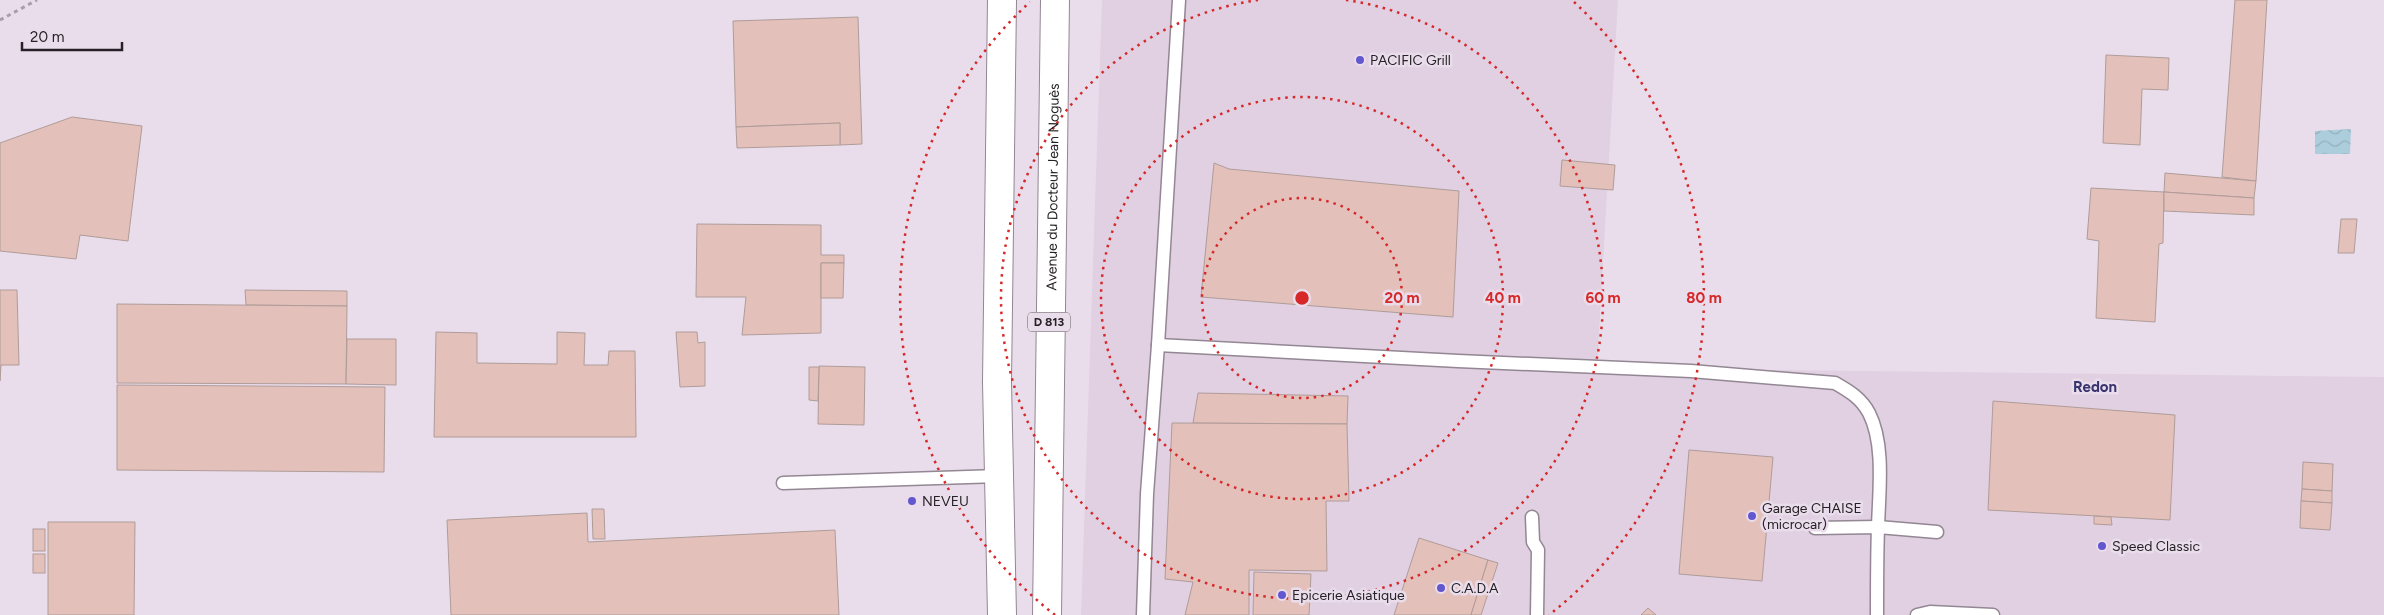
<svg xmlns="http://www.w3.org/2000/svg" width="2384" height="615" font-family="Figtree,sans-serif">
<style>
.built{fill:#e1cfe2}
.water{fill:url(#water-waves)}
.building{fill:#e4c0ba;stroke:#af9c99}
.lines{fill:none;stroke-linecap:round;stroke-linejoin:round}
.service-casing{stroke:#928793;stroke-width:15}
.primary-casing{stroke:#928793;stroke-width:30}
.path{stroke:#a89ea9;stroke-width:3;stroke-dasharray:4 4;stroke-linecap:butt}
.service{stroke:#fff;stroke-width:12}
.primary{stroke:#fff;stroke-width:28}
.ring{fill:none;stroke:#d62828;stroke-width:2.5;stroke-dasharray:2.5 5}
.poi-dot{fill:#6357d0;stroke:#eaddeb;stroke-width:2}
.labels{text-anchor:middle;stroke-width:5;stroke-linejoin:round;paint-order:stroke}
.shield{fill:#eaddeb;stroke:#615961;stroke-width:1}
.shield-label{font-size:12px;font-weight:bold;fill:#262126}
.poi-label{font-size:14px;fill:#262126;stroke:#eaddeb;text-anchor:start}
.street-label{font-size:14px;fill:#262126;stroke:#eaddeb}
.neighbourhood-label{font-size:15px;font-weight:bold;fill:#37346f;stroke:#eaddeb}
.centre{fill:#d62828;stroke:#eaddeb;stroke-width:2.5}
.ring-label{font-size:15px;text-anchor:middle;font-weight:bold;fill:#d62828;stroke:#eaddeb;stroke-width:5;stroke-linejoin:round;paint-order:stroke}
</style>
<defs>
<pattern id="water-waves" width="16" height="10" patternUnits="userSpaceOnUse" patternTransform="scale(1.25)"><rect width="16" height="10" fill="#accddc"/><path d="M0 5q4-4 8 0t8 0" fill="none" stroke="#94b0bd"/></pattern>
</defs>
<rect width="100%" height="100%" fill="#eaddeb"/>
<!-- built -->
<polygon class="built" points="1102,0 1618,0 1597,368 2384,377 2384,615 1081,615"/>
<!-- water -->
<polygon class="water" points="2351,129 2350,154 2315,154 2315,131"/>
<!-- building -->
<g class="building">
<polygon points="2235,0 2267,0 2256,181 2222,177"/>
<polygon points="858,17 862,144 840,145 840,123 736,127 733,21"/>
<polygon points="2106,55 2169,58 2168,90 2142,89 2140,145 2103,143"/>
<polygon points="72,117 142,126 128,241 80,235 76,259 0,251 0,143"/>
<polygon points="840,123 840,145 737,148 736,127"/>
<polygon points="1562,160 1615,165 1613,190 1560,186"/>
<polygon points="1214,163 1229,169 1459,191 1453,317 1201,297"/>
<polygon points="2165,173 2256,181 2254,198 2164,192"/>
<polygon points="2091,188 2164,192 2163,243 2159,244 2155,322 2096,318 2099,241 2087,239"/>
<polygon points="2164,192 2254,198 2254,215 2164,211"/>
<polygon points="2341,219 2357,219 2354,253 2338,253"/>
<polygon points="697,224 821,225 821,255 844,255 844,263 821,263 821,333 742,335 746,297 696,297"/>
<polygon points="821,263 844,263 843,298 821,298"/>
<polygon points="0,290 17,290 19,365 1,365 0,381"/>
<polygon points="245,290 347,291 347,306 246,305"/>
<polygon points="117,304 347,306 346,384 117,383"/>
<polygon points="436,332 477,333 477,363 557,364 557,332 585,333 584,365 608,365 609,351 635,351 636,437 434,437"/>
<polygon points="676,332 697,332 698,343 705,342 705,386 680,387"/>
<polygon points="347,339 396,339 396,385 346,384"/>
<polygon points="819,366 865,367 864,425 818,424"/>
<polygon points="809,367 819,367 818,401 809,400"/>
<polygon points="117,385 385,387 384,472 117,470"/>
<polygon points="1198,393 1348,396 1347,424 1193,423"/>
<polygon points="1993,401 2175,415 2170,520 1988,510"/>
<polygon points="1172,423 1347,424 1349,501 1326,501 1327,571 1249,570 1249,615 1185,615 1193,582 1165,579"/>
<polygon points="1689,450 1773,457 1762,581 1679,574"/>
<polygon points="2303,462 2333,464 2332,491 2302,489"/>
<polygon points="2302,489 2332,491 2332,503 2301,501"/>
<polygon points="2301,501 2332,503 2330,530 2300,528"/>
<polygon points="592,509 604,509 605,539 593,539"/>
<polygon points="587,513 588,542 835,530 839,615 451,615 447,520"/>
<polygon points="2094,516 2111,517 2112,525 2094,524"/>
<polygon points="48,522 135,522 134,615 48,615"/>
<rect x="33" y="529" width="12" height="22"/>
<polygon points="1419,538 1488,560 1471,615 1394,615"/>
<rect x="33" y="554" width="12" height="19"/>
<polygon points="1488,560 1498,563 1481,615 1471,615"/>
<polygon points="1254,572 1311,574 1309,615 1253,615"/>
<polygon points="1648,608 1656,615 1641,615"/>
</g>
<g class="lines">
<defs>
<g id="service">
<path d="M1158,345L1458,361L1691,371L1835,383C1849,391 1861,398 1869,413C1885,444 1879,492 1878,527C1877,556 1877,586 1877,615"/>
<polyline points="783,483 999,476"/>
<polyline points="1532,517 1533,542 1538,550 1537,615"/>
<polyline points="1815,528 1878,527 1937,532"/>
<polyline points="1143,615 1147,494 1158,345 1179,0"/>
<polyline points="1917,615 1930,612 1993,615"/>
</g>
<g id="primary">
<polyline points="1002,615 997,382 1002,0"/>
<path id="s1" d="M1047,615L1055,0"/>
</g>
</defs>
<!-- service casing -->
<use href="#service" class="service-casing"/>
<!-- primary casing -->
<use href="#primary" class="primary-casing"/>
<!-- path -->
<polyline class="path" points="0,20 37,0"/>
<!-- service -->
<use href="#service" class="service"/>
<!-- primary -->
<use href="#primary" class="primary"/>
</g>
<!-- distance rings -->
<g class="ring">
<circle cx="1302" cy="298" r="100"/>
<circle cx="1302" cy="298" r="201"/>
<path d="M1346 0A301 301 0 1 1 1258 0"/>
<path d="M1055 615A402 402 0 0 1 1030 2M1574 2A402 402 0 0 1 1549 615"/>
</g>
<!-- markers -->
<g class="poi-dot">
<circle cx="1360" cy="60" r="5"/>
<circle cx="912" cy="501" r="5"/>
<circle cx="1752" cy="516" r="5"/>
<circle cx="2102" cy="546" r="5"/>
<circle cx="1441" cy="588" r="5"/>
<circle cx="1282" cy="595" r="5"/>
</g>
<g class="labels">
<!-- shield labels -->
<rect class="shield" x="1028" y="312.5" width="42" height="19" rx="4"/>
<g class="shield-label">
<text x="1049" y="326">D 813</text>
</g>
<!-- poi labels -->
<g class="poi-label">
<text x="1370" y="65">PACIFIC Grill</text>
<text x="922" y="506">NEVEU</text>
<text x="1762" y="513">Garage CHAISE<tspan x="1762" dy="16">(microcar)</tspan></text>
<text x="2112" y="551">Speed Classic</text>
<text x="1451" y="593">C.A.D.A</text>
<text x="1292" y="600">Epicerie Asiatique</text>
</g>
<!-- street labels -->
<g class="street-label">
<text dy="5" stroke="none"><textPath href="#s1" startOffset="428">Avenue du Docteur Jean Noguès</textPath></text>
</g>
<!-- neighbourhood labels -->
<g class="neighbourhood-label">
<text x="2095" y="392">Redon</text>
</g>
</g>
<circle cx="1302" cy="298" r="8" class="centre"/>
<g class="ring-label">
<text x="1402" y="303">20 m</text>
<text x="1503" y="303">40 m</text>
<text x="1603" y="303">60 m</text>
<text x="1704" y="303">80 m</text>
</g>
<!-- scale -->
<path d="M22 42v8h100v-8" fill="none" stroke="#262126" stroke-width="2.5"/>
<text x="30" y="42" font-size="15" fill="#262126" stroke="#eaddeb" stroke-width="4" paint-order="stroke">20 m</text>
</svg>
